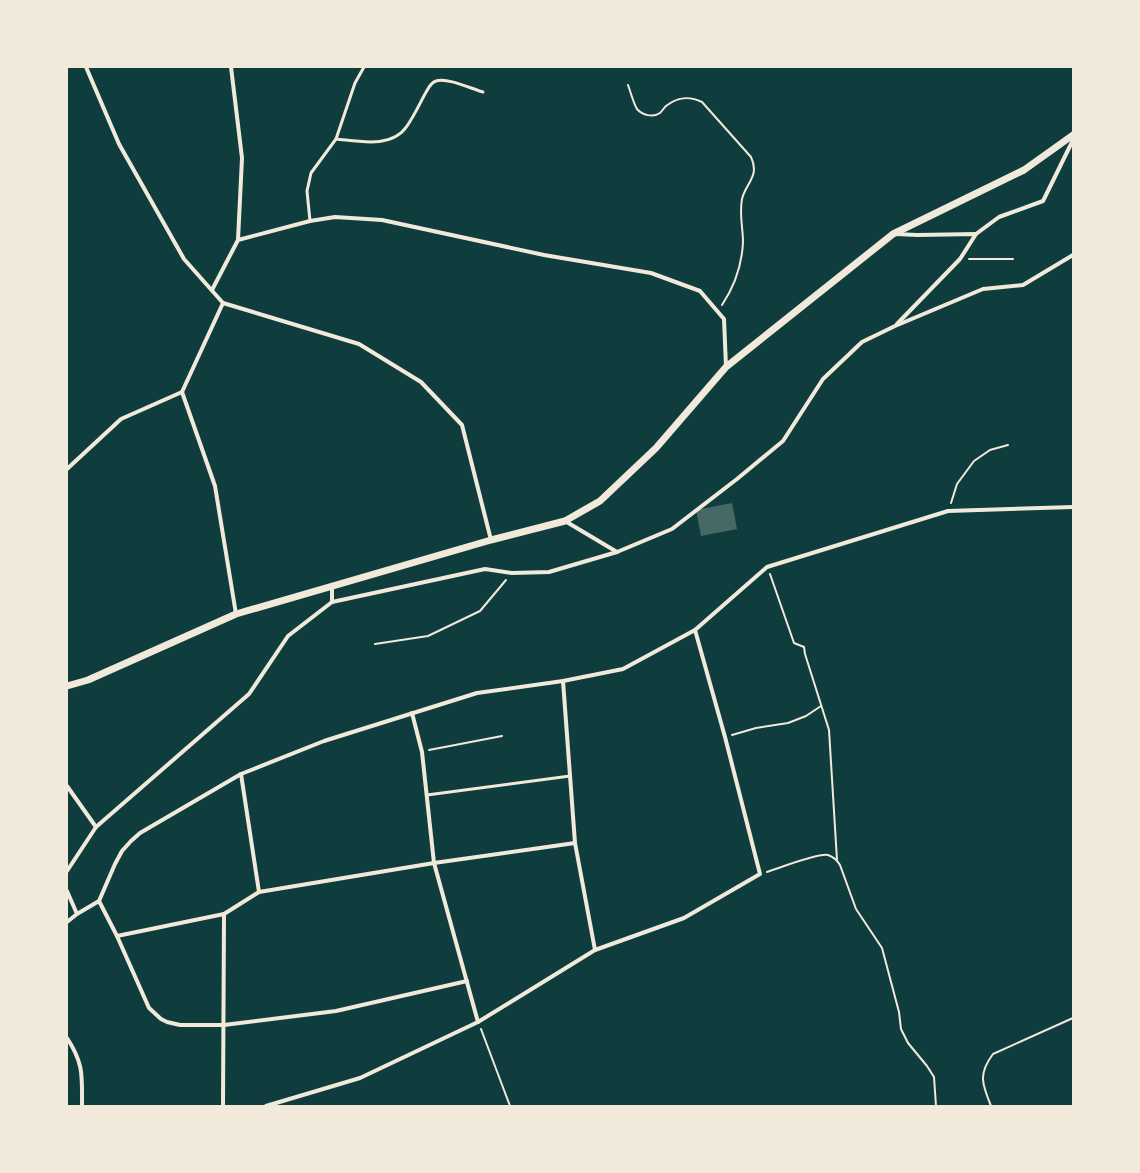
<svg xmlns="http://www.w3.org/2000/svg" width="1140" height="1173" font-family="Manrope,sans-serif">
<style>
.building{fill:#486865}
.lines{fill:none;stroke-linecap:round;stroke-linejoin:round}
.path{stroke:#f1e9da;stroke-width:2}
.service{stroke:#f1e9da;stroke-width:3}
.minor{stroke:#f1e9da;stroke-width:4}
.tertiary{stroke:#f1e9da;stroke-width:7}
</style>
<rect width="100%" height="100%" fill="#0f3d3e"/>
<!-- building -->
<polygon class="building" points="732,503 737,529 701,536 696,510"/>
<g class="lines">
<!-- path -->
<g class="path">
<path d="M628,85C631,93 633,102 637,109C642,115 653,118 660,113C662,111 664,108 666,106C677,97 690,96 702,102L751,157C760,176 746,183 742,199C739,215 743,227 743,242C742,264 734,287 722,305"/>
<polyline points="969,259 1013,259"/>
<polyline points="951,503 957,484 974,461 990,450 1008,445"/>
<polyline points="770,574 794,643 804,647 805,654 829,730 837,860"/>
<polyline points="375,644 428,636 480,611 506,580"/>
<polyline points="732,735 756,728 788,723 806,716 821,706"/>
<polyline points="429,750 502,736"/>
<path d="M767,872C780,868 817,853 828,855C834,857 837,860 840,865L856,909L882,948L899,1012L901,1029L908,1043L927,1066L934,1077L936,1106"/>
<polyline points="481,1029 510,1106"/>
<path d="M991,1106C982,1084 978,1074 993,1054L1073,1018"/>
</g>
<!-- service -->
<g class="service">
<path d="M336,139C358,141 392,149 407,126C414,116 419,105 425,94C428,89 430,83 436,81C447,77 472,89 483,92"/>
<polyline points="310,221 307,191 311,173 336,139 355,83 364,67"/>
<polyline points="427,795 570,776"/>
</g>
<!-- minor -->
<g class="minor">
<polyline points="86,67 119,144 184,259 223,303 359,344 421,382 462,425 491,540"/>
<polyline points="896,234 917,235 976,234 960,259 897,324"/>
<polyline points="976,234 999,217 1043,201 1073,140"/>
<polyline points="238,240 310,221 335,217 382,220 544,255 651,273 700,291 724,319 726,367"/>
<polyline points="212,290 238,240 242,158 231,67"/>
<polyline points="182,392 215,486 236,614"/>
<polyline points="67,469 121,419 182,392 223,303"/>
<polyline points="565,521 617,552 672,529 737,479 783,441 823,379 862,342 895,326 983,289 1023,285 1073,255"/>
<polyline points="332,602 332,586"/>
<polyline points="563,681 575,843 595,950"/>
<polyline points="412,713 422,752 434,863 478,1022"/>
<polyline points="241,774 259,892"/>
<polyline points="67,786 96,827"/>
<polyline points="67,871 96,827 249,694 288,636 332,602 485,569 512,573 549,572 617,552"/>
<polyline points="67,891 77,914"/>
<polyline points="99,901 117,936 149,1008 161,1019 167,1022 180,1025 224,1025 336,1011 467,981"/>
<polyline points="67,922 77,914 99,901 115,864 122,851 131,841 140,833 241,774 324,741 477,693 563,681 623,669 695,630 767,567 948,511 1073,507"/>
<polyline points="117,936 224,914 259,892 434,863 575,843"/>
<path d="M67,1038C84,1064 82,1076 82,1106"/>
<polyline points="223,1106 224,914"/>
<polyline points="266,1106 360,1078 478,1022 595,950 684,918 760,874 725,737 695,630"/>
</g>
<!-- tertiary -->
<polyline class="tertiary" points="67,686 88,680 236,614 491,540 565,521 600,501 656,448 726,367 893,234 1024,170 1073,135"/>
</g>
<!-- border -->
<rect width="1140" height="1173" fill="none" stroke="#f1e9da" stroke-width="136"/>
</svg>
